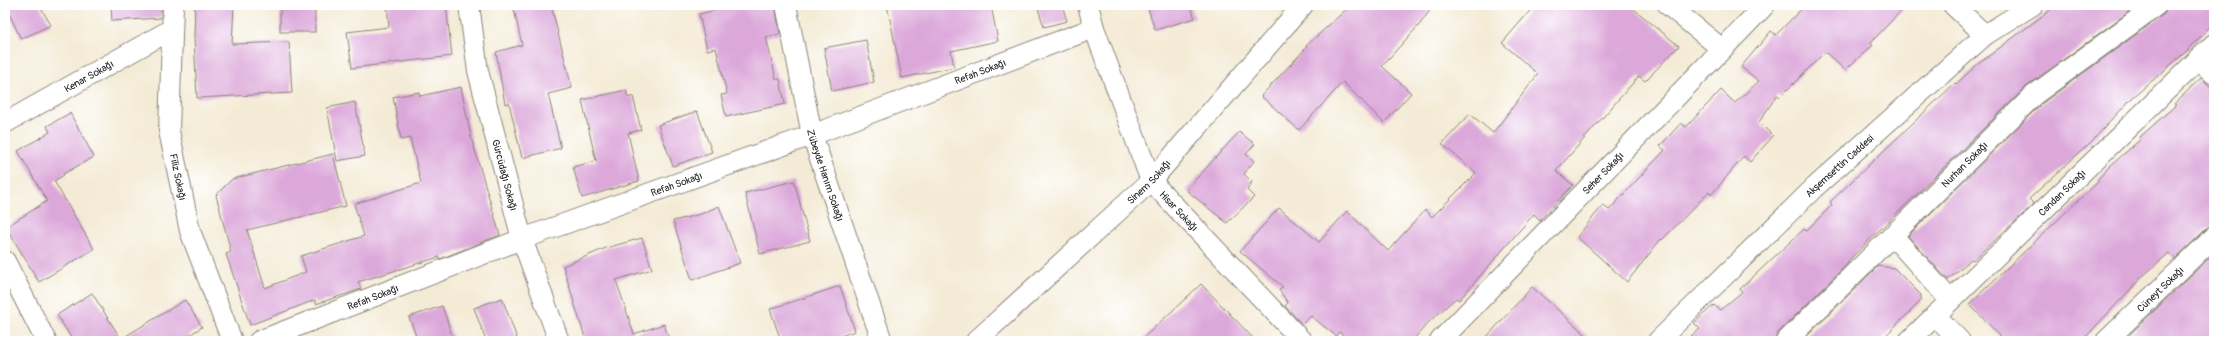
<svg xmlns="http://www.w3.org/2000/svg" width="2219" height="346" font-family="Pangolin,sans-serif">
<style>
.building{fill:#dca8da}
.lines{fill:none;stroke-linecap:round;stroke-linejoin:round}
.minor-casing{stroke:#888479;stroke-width:22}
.minor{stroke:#fff;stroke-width:20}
.labels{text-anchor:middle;stroke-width:3.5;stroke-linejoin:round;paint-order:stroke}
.street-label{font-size:10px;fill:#1c1c1c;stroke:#fff}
</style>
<rect width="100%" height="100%" fill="#fff"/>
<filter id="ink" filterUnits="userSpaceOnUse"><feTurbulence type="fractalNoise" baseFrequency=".025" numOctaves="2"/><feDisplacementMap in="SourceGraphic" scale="8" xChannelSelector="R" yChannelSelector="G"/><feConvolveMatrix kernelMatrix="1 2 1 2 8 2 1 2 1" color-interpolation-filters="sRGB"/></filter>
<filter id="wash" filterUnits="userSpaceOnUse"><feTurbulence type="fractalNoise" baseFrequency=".012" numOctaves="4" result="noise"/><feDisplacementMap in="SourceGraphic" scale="16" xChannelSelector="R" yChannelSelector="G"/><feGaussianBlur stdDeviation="0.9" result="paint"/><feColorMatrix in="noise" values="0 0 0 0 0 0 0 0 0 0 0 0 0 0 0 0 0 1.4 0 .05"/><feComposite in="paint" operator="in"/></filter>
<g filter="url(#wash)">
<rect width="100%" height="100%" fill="#f4ebd6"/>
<g id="blocks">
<!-- building -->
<g class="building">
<polygon points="5,5 39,5 51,25 21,39"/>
<polygon points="111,5 161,5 161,18 112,21"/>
<polygon points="195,5 234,5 232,44 289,42 292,93 197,98 194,37"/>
<rect x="280" y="5" width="35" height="27"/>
<polygon points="387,5 446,5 452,56 352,68 347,32 389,27"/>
<polygon points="513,5 551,5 572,88 548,94 561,148 522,158 509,103 505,104 496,52 522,45"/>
<polygon points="738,5 775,5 780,34 766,37 776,79 780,79 785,104 726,117 721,95 727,94 716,48 707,50 699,14"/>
<polygon points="887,5 991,5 998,41 951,51 954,67 902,78"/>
<polygon points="1037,5 1062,5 1067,21 1044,27"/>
<polygon points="1147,5 1190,5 1195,18 1155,30"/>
<polygon points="1351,5 1434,5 1420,24 1382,66 1411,93 1384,123 1343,82 1299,130 1261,96 1307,47 1306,46"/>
<polygon points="1535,5 1629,5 1679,46 1645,81 1639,76 1556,171 1573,185 1540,220 1534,214 1459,300 1456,298 1430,321 1412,341 1350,341 1339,332 1336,336 1311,316 1302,324 1285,306 1288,303 1279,290 1283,287 1240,251 1279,208 1319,242 1347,211 1388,251 1425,210 1432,217 1476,173 1442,144 1470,114 1493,133 1538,74 1502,43"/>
<polygon points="1805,5 1907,5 1870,43 1873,45 1845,70 1825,52 1780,97 1777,95 1759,122 1773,136 1750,162 1744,156 1711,195 1709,192 1662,240 1661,239 1627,282 1577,237 1603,205 1609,210 1665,150 1660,146 1681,123 1686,127 1721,90 1735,103 1759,81 1741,67 1771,31 1776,35"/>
<polygon points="2057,5 2138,5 2026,87 1847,262 1849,262 1778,333 1775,341 1685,341 1700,329 1694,323 1714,305 1720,310 1742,292 1740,289 1804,229 1806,231 1832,205 1830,202 1955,83 1956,84 1978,64"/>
<polygon points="2168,5 2214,5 2214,22 2189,49 2131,99 2092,141 2029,199 2034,204 1973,260 1971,259 1948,280 1908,236 2041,104 2164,14"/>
<polygon points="866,40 874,82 832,91 824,48"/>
<polygon points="2201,78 2214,90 2214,226 2206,229 2175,259 2169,253 2143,276 2082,341 2005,341 1969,304 2099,181 2097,180 2110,166 2141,139 2140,137 2176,105 2174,104"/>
<polygon points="461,87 471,137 500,235 440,259 439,257 358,282 361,289 316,304 315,300 250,325 226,254 231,252 216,195 232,179 333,154 346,206 247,230 265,288 306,272 301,256 364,236 354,204 421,183 410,138 401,140 393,97 419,92 420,96"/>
<polygon points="626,90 628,98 633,96 641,130 628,133 639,181 582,198 573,167 596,161 582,100"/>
<polygon points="355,102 365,156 337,161 327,108"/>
<polygon points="697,111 712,152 673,166 658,125"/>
<polygon points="70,113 94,157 63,174 64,175 54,181 94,249 39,282 6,227 47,201 18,151 50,132 47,126"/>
<polygon points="1239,132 1255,144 1246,154 1254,161 1244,174 1252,182 1247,190 1254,197 1227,223 1186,190"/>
<polygon points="794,181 810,241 760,254 745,193"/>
<polygon points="719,206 740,263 692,280 673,221 701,214"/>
<polygon points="642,238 652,269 616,280 634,334 664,324 670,341 586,341 563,266 606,248"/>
<polygon points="2214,253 2214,341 2123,341"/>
<polygon points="1878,266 1894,268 1921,295 1920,302 1880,341 1802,341"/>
<polygon points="1201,284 1256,341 1140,341"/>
<polygon points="840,286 855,331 826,341 781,341 770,309"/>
<polygon points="1532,287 1593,341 1483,341"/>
<polygon points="92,293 121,339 185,300 202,327 180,341 73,341 57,315"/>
<polygon points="502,298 518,341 486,341 474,308"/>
<polygon points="442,306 454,341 418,341 409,317"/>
</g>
</g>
</g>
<g filter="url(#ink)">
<use href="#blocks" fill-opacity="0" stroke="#888479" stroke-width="1"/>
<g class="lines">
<defs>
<g id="minor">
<path id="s1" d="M173,5L169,131L190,231L232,341"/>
<path id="s2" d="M469,5L478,71L522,239L559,341"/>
<path id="s3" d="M786,5L812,135L882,341"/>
<path id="s4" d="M1088,5L1094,28L1151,181L1302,341"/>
<polyline points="1668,5 1722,49"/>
<polyline points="1953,5 1985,35"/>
<polyline points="2198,60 2214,74"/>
<path id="s5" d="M5,123L172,29"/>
<polyline points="1893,236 1950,300"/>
<polyline points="5,261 46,341"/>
<polyline points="1935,315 1960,341"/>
<path id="s6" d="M259,341L522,239L812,135L1094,28"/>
<path id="s7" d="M976,341L1151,181L1303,5"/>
<path id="s8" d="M1440,341L1765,5"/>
<path id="s9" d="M1658,341L1815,187L1985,35L2033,5"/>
<path id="s10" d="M1786,341L2034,95L2157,5"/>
<path id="s11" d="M1909,341L2214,44"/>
<path id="s12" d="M2106,341L2214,237"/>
</g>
</defs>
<!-- minor casing -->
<use href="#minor" class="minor-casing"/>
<!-- minor -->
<use href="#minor" class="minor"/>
</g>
</g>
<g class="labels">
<!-- street labels -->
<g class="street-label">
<text dy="4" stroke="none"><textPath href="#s6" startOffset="770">Refah Sokağı</textPath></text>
<text dy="4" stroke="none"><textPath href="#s5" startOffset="96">Kenar Sokağı</textPath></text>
<text dy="4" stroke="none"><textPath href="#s10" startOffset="251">Nurhan Sokağı</textPath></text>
<text dy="4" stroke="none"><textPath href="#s9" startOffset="252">Akşemsettin Caddesi</textPath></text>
<text dy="4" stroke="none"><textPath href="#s8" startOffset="234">Seher Sokağı</textPath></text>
<text dy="4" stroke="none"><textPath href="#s2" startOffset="174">Gürcüdağı Sokağı</textPath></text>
<text dy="4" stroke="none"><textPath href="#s3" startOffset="175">Zübeyde Hanım Sokağı</textPath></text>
<text dy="4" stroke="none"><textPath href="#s1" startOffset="173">Filiz Sokağı</textPath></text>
<text dy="4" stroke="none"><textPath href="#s7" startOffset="235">Sinem Sokağı</textPath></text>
<text dy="4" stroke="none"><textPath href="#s6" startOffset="446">Refah Sokağı</textPath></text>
<text dy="4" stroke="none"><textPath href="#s11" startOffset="213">Candan Sokağı</textPath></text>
<text dy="4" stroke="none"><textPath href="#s4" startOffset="228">Hisar Sokağı</textPath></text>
<text dy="4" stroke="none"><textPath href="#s12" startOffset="75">Cüneyt Sokağı</textPath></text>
<text dy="4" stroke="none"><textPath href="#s6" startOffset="122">Refah Sokağı</textPath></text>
</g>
</g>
<!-- margin -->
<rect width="2219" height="346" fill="none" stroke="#fff" stroke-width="20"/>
</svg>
